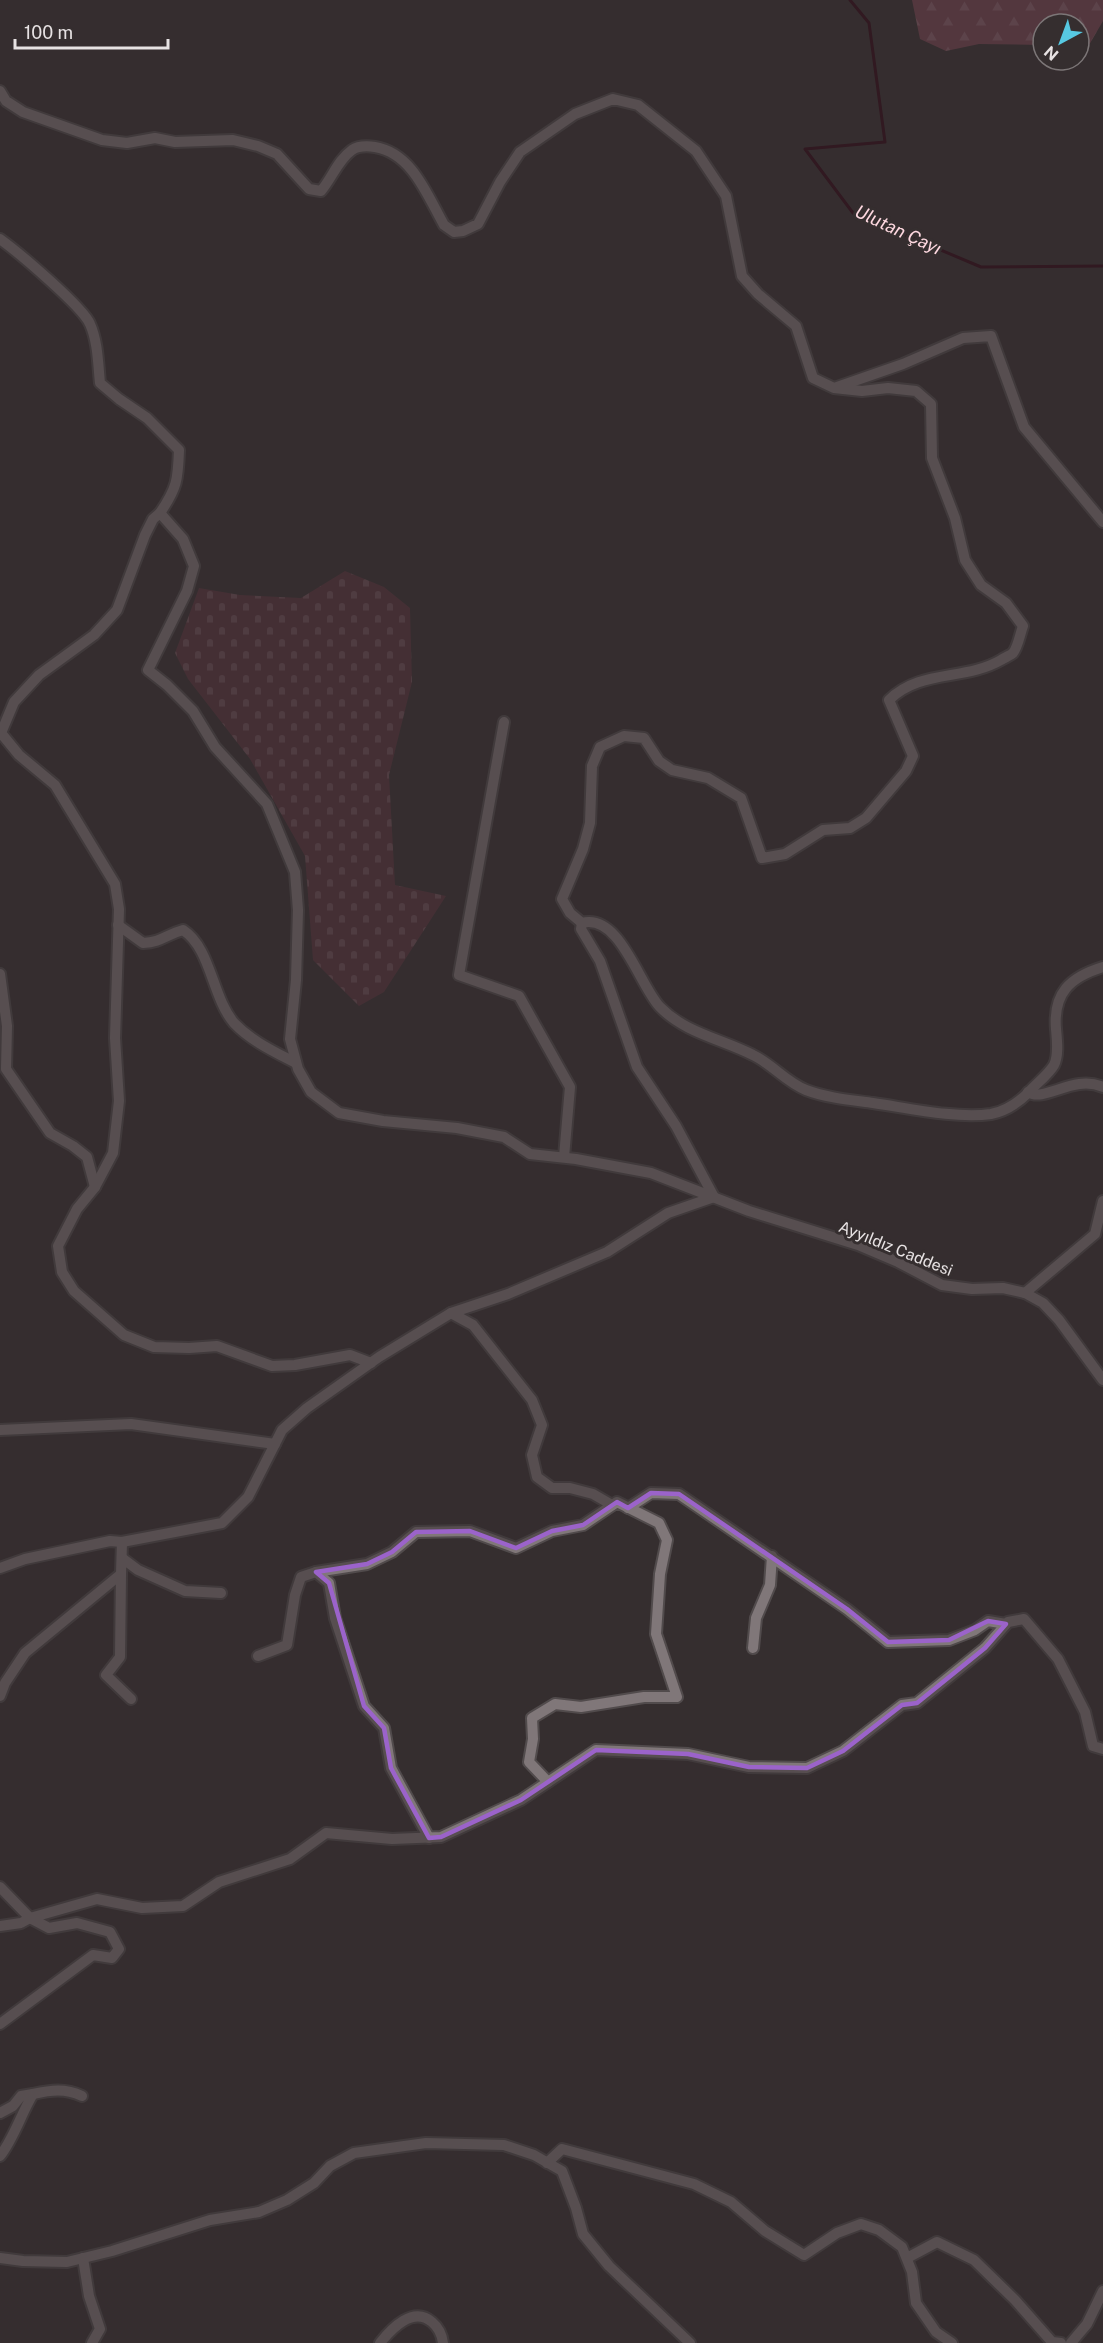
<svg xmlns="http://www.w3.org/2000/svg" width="1103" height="2343" font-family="'Public Sans',sans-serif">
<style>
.forest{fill:url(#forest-firs)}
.cemetery{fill:url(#cemetery-stones)}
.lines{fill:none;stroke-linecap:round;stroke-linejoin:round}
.stream{stroke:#2d0010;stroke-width:3}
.minor-casing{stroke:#514b4c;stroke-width:14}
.minor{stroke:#807779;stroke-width:10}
.marked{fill:none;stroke:#9b63ca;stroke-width:4.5;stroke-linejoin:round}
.labels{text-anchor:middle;stroke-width:6;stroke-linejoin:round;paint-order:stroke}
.street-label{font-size:16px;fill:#e7e2e3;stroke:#352e2f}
.water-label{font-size:18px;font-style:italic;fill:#fed8e0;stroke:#352e2f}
</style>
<defs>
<pattern id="forest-firs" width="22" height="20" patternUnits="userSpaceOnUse" patternTransform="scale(1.5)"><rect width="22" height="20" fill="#794351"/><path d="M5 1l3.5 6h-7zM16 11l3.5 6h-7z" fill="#8c5e6a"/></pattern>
<pattern id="cemetery-stones" width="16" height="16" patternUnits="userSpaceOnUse" patternTransform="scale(1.5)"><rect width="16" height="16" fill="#58313b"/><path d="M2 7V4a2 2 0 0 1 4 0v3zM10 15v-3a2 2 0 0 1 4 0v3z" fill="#704f57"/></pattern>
</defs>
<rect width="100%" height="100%" fill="#352e2f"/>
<!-- forest -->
<polygon class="forest" points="912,0 1103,0 1103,21 1089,45 1079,45 1079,24 1043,24 1043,45 979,44 946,51 920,39"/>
<!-- cemetery -->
<polygon class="cemetery" points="345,571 384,587 410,608 412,682 389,775 395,885 446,896 384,992 359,1006 313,960 305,856 250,759 188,679 175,653 199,588 240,595 301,598"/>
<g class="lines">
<!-- stream -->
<polyline class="stream" points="850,0 869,23 885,142 805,149 853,213 981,267 1103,266"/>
<defs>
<g id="minor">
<path d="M0,91L6,101L23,112L102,140L127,143L155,138L175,142L233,140L258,146L277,154L309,189L321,191C332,178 338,160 352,150C358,146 368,146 375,147C412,153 427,195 444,225L454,232L463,231L478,224L500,182L520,152L575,114L613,99L638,105L696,151L726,196L742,276L758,294L796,326L813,378L834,388L862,391L888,388L916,391L931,404L932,458L955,518L965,560L981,585L1006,603L1023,626C1020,634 1018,647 1013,653C1011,655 1004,658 1001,660C965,681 920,669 889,700L913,756L906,771L866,818L850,828L823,830L785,854L762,858L741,798L708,778L672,770L659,761L644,738L624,736L600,747L592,766L590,823L583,849L562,899L570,913L582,923"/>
<path d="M0,239C18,252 83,307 90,324C98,342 98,364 100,383L119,399L147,418L179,450C178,480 177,488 160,513"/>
<polyline points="837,387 903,364 963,338 991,336 1024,427 1103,522"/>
<polyline points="504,722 459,975 519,996 570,1087 564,1157"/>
<path d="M118,925L143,943C162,942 165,935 183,930C211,948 212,997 234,1023C251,1041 275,1052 296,1063"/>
<polyline points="0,974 7,1026 6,1069 50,1133 73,1146 87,1157 95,1187"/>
<path d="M1028,1092C1045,1103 1073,1074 1103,1087"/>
<path d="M714,1197L676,1126L637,1067L600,961L581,929L582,923C620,913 639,985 660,1007C685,1033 722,1039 753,1055C772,1064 786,1082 806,1090C827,1098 851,1100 873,1103C908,1108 956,1119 991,1114C1007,1111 1018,1103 1029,1092C1036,1084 1049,1074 1054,1065C1059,1055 1057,1040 1056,1029C1053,993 1070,977 1103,967"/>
<polyline points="1025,1293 1095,1234 1103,1201"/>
<polyline points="451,1313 473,1325 532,1400 542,1425 532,1455 537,1477 552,1488 570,1488 593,1494 612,1505"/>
<polyline points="371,1363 350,1355 295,1365 272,1366 217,1346 189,1348 154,1347 124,1335 74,1291 62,1272 58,1246 77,1209 95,1187 113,1153 119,1101 115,1038 119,909 115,884 55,785 19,755 1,733 14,702 39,675 94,635 117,610 145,535 153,519 160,513 183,539 194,566 187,591 148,670 167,685 193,711 215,747 267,804 295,872 298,910 296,980 290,1039 298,1069 311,1092 339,1113 383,1121 457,1128 504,1137 530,1154 576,1159 651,1173 749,1211 858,1245 898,1262 942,1285 972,1289 1003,1288 1025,1293 1043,1303 1059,1320 1103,1380"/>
<polyline points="0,1430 131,1424 275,1444"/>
<polyline points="628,1508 651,1493 679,1494 847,1609 888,1642 949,1640 975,1630 988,1621 1006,1624"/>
<polyline points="122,1558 138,1570 185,1591 221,1593"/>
<polyline points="0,1568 25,1559 110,1541 122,1542 222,1523 248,1497 282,1430 307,1408 379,1357 451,1313 508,1294 607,1252 668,1213 714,1197"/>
<polyline points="316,1572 367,1564 392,1552 416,1532 470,1531 516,1548 552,1531 583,1525 617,1502 659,1523 667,1540 660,1574 656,1634 677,1697 644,1697 581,1707 555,1704 532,1718 533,1739 529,1762 548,1782"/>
<polyline points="121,1574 120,1657 106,1675 131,1699"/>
<polyline points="753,1648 756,1618 770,1585 772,1556"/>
<polyline points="258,1656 287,1645 295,1595 301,1577 316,1572 329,1583 335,1618 364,1706 384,1728 391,1768 429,1838"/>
<polyline points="0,1696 5,1683 25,1653 121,1574 122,1542"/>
<polyline points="0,1887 30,1918 49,1928 77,1923 110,1932 119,1949 112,1958 93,1955 0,2024"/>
<polyline points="0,1926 21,1923 30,1918 97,1899 142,1908 183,1906 219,1882 290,1859 326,1833 392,1839 441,1837 521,1800 596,1750 688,1754 749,1767 807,1768 843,1751 902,1705 917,1703 985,1648 1008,1622 1024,1619 1058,1659 1085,1712 1093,1746 1103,1749"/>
<path d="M33,2094C51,2090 65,2088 82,2096"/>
<path d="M0,2113L13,2106L21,2096L33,2094C21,2114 14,2138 0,2156"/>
<polyline points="547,2163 562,2149 694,2184 731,2202 765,2231 804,2255 837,2233 861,2224 879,2230 902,2247 912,2272 916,2303 936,2332 952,2343"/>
<polyline points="0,2258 23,2261 67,2262 112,2251 210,2220 259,2212 287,2200 314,2183 330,2166 354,2153 426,2143 504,2145 534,2155 562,2171 576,2208 583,2234 609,2266 690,2343"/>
<polyline points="83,2258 89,2296 100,2329 92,2343"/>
<polyline points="907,2258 937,2242 974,2260 1015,2300 1052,2342 1061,2343"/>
<path d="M380,2343C392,2328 413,2306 432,2322C438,2327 442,2335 443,2343"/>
<polyline points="1071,2343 1087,2324 1103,2291"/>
</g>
</defs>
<!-- minor casing -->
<use href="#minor" class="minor-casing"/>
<!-- minor -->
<use href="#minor" class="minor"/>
</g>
<!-- marked area -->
<path d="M0 0H1103V2343H0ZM651,1493L679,1494L847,1609L888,1642L949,1640L988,1621L1006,1624L985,1648L917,1703L902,1705L843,1751L807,1768L749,1767L688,1754L596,1750L521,1800L441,1837L429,1838L391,1768L384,1728L364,1706L329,1583L316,1572L367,1564L392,1552L416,1532L470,1531L516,1548L552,1531L583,1525L617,1502L628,1508Z" fill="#352e2f" fill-opacity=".55" fill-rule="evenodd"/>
<path class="marked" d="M651,1493L679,1494L847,1609L888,1642L949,1640L988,1621L1006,1624L985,1648L917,1703L902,1705L843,1751L807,1768L749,1767L688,1754L596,1750L521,1800L441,1837L429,1838L391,1768L384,1728L364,1706L329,1583L316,1572L367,1564L392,1552L416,1532L470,1531L516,1548L552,1531L583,1525L617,1502L628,1508Z"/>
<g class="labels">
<!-- street labels -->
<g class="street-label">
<text transform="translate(896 1248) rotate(22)" y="6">Ayyıldız Caddesi</text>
</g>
<!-- water labels -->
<g class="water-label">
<text transform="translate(898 230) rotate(25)" y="6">Ulutan Çayı</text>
</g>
</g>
<!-- north arrow -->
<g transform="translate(1061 42) rotate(221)"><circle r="28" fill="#352e2f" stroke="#7c7677" stroke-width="1.5"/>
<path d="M0-4.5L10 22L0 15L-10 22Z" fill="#57c9e2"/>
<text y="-9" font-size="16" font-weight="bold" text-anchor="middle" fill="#e7e2e3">N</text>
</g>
<!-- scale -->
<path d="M15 39v9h153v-9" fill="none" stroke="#e7e2e3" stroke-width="3"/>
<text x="24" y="39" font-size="18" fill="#e7e2e3" stroke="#352e2f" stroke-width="4.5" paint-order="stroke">100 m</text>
</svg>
